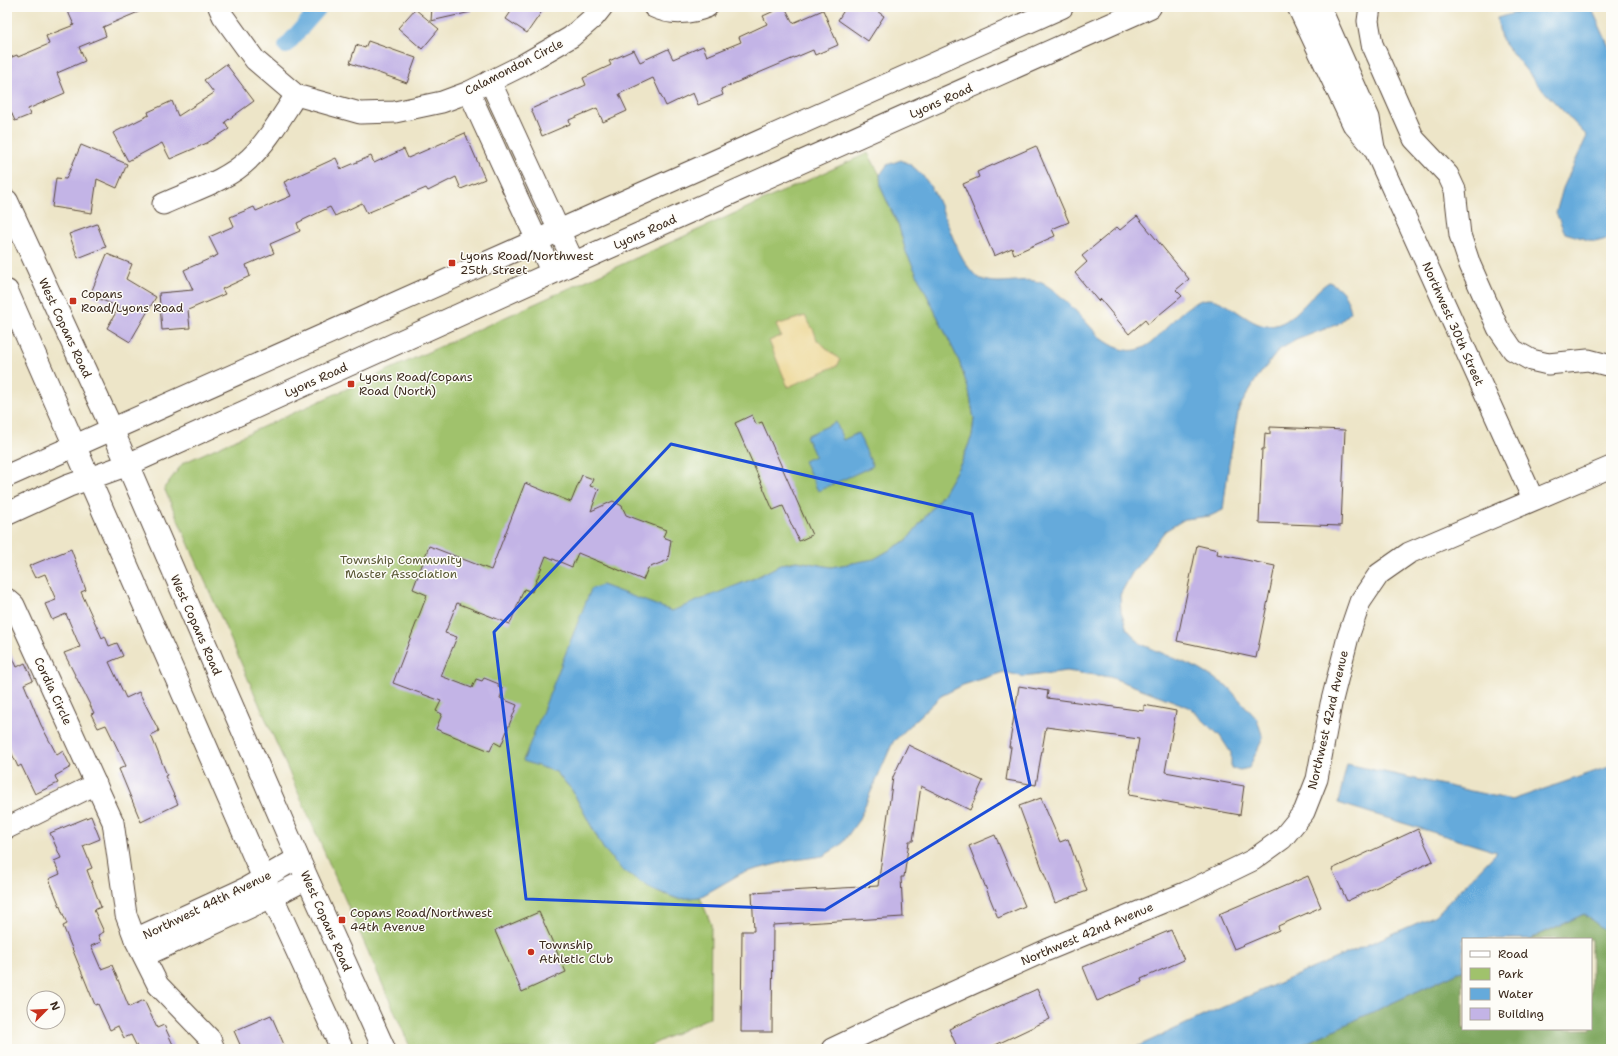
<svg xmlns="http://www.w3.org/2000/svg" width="1618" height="1056" font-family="'Shantell Sans',sans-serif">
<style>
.green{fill:#a0c26c;stroke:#6e7645}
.forest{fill:#80a860;stroke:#5e693f}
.sand{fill:#eeda9e;stroke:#94825e}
.water{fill:#65aadb;stroke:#506a7c}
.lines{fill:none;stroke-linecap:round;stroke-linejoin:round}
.canal{stroke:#65aadb;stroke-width:16}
.building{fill:#c3b4e6}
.minor-casing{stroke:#564638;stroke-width:23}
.major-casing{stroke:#564638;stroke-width:24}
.minor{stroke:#fff;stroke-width:21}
.major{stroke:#fff;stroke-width:22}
.marked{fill:none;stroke:#1d4ed8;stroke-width:3;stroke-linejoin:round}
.poi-dot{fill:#c8321e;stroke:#fdfcf7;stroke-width:1.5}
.labels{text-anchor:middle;stroke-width:3;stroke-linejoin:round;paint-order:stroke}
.street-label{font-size:12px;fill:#3b2a1e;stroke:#fdfcf7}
.poi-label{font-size:12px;fill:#3b2a1e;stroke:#fdfcf7;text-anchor:start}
.park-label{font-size:12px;fill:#595835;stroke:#fdfcf7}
</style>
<rect width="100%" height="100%" fill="#fdfcf7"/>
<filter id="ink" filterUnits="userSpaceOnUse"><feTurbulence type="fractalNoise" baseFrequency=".025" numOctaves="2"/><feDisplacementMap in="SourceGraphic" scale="8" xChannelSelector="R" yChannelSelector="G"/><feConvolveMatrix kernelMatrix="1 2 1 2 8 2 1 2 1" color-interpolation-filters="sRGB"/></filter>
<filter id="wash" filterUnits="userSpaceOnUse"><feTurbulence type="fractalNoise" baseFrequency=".012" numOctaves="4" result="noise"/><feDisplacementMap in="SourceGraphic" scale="16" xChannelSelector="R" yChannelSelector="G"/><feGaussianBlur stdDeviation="0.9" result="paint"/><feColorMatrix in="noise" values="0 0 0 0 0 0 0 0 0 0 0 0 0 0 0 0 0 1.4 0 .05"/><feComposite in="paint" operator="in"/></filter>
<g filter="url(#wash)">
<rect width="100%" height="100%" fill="#ede5c8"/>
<!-- green -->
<polygon class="green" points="868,153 880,175 881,188 899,227 906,252 959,361 969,391 974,419 972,436 962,461 943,494 907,540 874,560 831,567 797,561 782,564 755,578 672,612 602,585 523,760 556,772 572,790 603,848 652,889 678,899 700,897 711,924 710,1017 643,1049 411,1049 164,488 183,463"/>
<!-- forest -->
<polygon class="forest" points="1584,914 1611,935 1611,1049 1293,1049 1463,970 1463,1029 1591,1029 1591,939 1530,939"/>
<!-- sand -->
<polygon class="sand" points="805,316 814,331 817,340 840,360 838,365 788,387 769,341 781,336 776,325"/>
<!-- water -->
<g class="water">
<polygon points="1536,7 1591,7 1611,51 1611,238 1595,242 1565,233 1556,213 1563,188 1587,136 1537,84 1501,39 1497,18"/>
<path d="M901,160C945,178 944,242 974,274C990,290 1020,276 1039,282C1057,287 1087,324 1101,338C1153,377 1162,313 1202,300C1224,293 1248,327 1269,326C1295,325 1309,294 1329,282C1343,288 1348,298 1351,312L1338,324L1296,340L1279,350L1257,378L1239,408L1229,463L1223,510L1210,516L1185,519L1165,531L1132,573L1120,595L1121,612L1127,629L1141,644L1199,669L1227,686L1257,719L1263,738L1249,768L1240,770L1231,768V753L1220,736L1189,707L1110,677L1066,671L1024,677L1004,672L963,685L941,696L893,742L858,821L841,845L823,856L788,861L742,873L700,897L678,899L652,889L622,870L603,848L572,790L556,772L523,761L591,589L602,585L672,611L755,578L782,564L797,561L831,567L874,559L907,540L943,494L962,461L972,436L974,419L969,391L959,361L906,252L899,227L881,188L880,175L887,165Z"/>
<polygon points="836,422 843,440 858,433 873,466 818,491 804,461 815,456 806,436"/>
<polygon points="1347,764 1512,800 1611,766 1611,935 1584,914 1530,939 1463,939 1463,970 1293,1049 1132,1049 1214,1011 1436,915 1497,852 1338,803"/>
</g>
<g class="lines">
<!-- canal -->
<polyline class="canal" points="286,46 320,7"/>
</g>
<g id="blocks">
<!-- building -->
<g class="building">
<polygon points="66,7 150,7 103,27 106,36 79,47 85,61 57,73 65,93 28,109 30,115 15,121 7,103 7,59 17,55 18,57 49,44 46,36 74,25"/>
<polygon points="432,7 470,7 471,12 431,21"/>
<polygon points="514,7 545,7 527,33 506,19"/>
<polygon points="783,7 785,7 793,23 823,10 838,45 815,55 813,50 721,89 723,95 698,105 693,93 666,106 653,78 619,94 627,111 603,122 597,108 569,120 570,124 542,136 531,109 586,85 583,78 611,65 609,61 634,50 640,62 668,49 673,59 703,46 707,56 741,42 739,37 767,24 763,16"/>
<polygon points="846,7 871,7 884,16 868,41 838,20"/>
<polygon points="415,9 439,29 422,49 398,28"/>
<polygon points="368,41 416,58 407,83 350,63 356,45 365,48"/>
<polygon points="226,64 254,101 225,122 229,129 207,143 170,159 162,143 128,161 113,133 149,115 148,112 172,101 178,116 214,93 204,80"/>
<polygon points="465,133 485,179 461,189 456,177 428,191 426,188 367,213 362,203 335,216 330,207 297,223 300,231 270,244 274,253 246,265 250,276 222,289 225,294 188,310 190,328 162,330 159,293 193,290 184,270 218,255 209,237 234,226 230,217 254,207 256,211 291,196 284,182 336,158 341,169 371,156 374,163 404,149 408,158"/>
<polygon points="81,145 127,164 117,188 97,179 92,213 52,207 56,178 66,179"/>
<polygon points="1036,146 1069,222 1052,229 1055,236 1014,254 1012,248 994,256 963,184 979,177 977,172"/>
<polygon points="1137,216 1189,279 1176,290 1182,296 1148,324 1145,320 1129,334 1100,299 1098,301 1075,273 1087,262 1082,256 1117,227 1120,230"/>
<polygon points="97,224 106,247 78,258 69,234"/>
<polygon points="107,254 132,264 126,279 156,297 130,342 107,328 119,307 90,295"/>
<polygon points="752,415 756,424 762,422 812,535 799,541 783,506 773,510 735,423"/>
<polygon points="1270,427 1345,430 1341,526 1259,523 1262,449 1264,449 1265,433 1270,434"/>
<polygon points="582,475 593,479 590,486 599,489 591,511 613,501 622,506 626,515 666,530 663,537 671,540 668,560 648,568 643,580 578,553 572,567 546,556 532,592 524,589 510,624 457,603 445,633 457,637 441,676 472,688 476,679 482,681 484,678 499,684 498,687 503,689 500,698 517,705 501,746 494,742 490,751 436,729 442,714 436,711 441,701 393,683 427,595 413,589 429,546 491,570 525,483 571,502"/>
<polygon points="1197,545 1218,550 1217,554 1275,566 1256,658 1177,641"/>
<polygon points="71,549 86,590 81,592 102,638 105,636 109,646 117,643 123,656 109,662 126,698 139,692 159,731 151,735 167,775 165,776 178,804 141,822 119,769 126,766 106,725 98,728 91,714 94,713 64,653 80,647 66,614 52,620 45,604 56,600 45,574 35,578 29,566"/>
<polygon points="7,645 17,667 25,663 33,680 24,684 41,725 57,755 63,751 71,767 55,776 58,783 35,794 21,765 18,767 7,743"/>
<polygon points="1019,686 1048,691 1047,698 1144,711 1144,705 1176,711 1165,772 1244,786 1240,815 1129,795 1139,739 1046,727 1036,785 1006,780 1011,747 1009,747"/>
<polygon points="908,745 983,781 970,810 921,786 913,841 909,841 904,877 901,877 903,917 773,925 772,1032 741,1032 742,931 754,931 752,893 878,886 893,777"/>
<polygon points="1041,798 1060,842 1068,839 1087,891 1055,903 1019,806"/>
<polygon points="91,816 100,839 83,846 92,868 87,870 101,907 94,910 104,932 98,935 101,942 91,946 101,969 112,965 129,1007 144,1000 157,1028 164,1025 175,1049 138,1049 131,1035 124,1038 118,1026 110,1030 98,1004 95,1005 63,926 67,924 49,879 60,874 54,861 61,858 50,833"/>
<polygon points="1418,829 1433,861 1347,901 1332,869"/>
<polygon points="995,835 1025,906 998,918 969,846"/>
<polygon points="1308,876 1321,907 1278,926 1279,930 1234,949 1219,914"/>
<polygon points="539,912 566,972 522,992 495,931"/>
<polygon points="1171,930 1184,960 1141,979 1142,982 1097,1001 1083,967"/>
<polygon points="1037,989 1050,1019 987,1049 958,1049 949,1029"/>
<polygon points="271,1015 286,1049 242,1049 234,1031"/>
</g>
</g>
</g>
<g filter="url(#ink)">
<use href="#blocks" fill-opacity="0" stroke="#564638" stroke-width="1"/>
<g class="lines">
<defs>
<g id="minor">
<polyline points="219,7 223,16 255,60 296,95 360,113 395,112 442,102 469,92 521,66 571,37 594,17 602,7"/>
<path d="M654,7C670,15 691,14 707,7"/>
<polyline points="1298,7 1353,124 1374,148"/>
<polyline points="1320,7 1369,118 1374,148 1533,499"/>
<polyline points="1370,7 1368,21 1372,44 1414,139 1448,175 1455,190 1460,235 1470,265 1498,328 1513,350 1531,360 1548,364 1588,360 1611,366"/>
<polyline points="490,81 574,263"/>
<polyline points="469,92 552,273"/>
<path d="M163,204C191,191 227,181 249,159C268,141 282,116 296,95"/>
<polyline points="7,599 14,605 113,822 126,915 135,939 158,985 210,1039 214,1049"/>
<polyline points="7,828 96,784"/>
<polyline points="135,939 246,888 298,858"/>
<polyline points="144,956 272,897 307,879"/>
<polyline points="832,1049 914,1010 1047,950 1185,893 1253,860 1282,839 1304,812 1317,779 1331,704 1348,637 1360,602 1379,574 1409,553 1611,467"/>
</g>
<g id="major">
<polyline points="7,201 112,429 298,858 384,1049"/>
<polyline points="7,291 264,879 342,1049"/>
<polyline points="7,476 1062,7"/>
<polyline points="7,514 68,486 127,465 574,263 1150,7"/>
</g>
</defs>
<!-- minor casing -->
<use href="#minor" class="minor-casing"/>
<!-- major casing -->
<use href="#major" class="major-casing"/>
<!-- minor -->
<use href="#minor" class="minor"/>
<!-- major -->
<use href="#major" class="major"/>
</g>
</g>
<!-- marked area -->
<path class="marked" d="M671,444L972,514L1030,785L825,910L526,899L494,632Z"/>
<!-- markers -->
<g class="poi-dot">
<rect x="448" y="259" width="8" height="8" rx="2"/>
<rect x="69" y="297" width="8" height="8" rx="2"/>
<rect x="347" y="380" width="8" height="8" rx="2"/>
<rect x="338" y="916" width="8" height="8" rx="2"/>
<circle cx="531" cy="952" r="4"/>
</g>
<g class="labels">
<!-- street labels -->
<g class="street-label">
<text transform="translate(514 67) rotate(-27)" y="4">Calamondon Circle</text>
<text transform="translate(941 101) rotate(-24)" y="4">Lyons Road</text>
<text transform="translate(645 232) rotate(-24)" y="4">Lyons Road</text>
<text transform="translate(1453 324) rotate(66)" y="4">Northwest 30th Street</text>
<text transform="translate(65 328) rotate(65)" y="4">West Copans Road</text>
<text transform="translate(316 380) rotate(-24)" y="4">Lyons Road</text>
<text transform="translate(196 625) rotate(66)" y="4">West Copans Road</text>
<text transform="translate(53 691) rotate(65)" y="4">Cordia Circle</text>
<text transform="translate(1328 720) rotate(-77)" y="4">Northwest 42nd Avenue</text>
<text transform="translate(207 905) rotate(-26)" y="4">Northwest 44th Avenue</text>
<text transform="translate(326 921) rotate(66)" y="4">West Copans Road</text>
<text transform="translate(1087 934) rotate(-23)" y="4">Northwest 42nd Avenue</text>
</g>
<!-- poi labels -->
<g class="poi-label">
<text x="460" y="260">Lyons Road/Northwest<tspan x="460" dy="14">25th Street</tspan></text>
<text x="81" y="298">Copans<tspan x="81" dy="14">Road/Lyons Road</tspan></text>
<text x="359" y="381">Lyons Road/Copans<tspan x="359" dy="14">Road (North)</tspan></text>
<text x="350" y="917">Copans Road/Northwest<tspan x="350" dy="14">44th Avenue</tspan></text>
<text x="539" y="949">Township<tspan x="539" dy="14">Athletic Club</tspan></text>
</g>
<!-- park labels -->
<g class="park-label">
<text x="401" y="564">Township Community<tspan x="401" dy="14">Master Association</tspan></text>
</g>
</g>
<!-- margin -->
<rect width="1618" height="1056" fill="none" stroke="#fdfcf7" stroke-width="24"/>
<!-- legend -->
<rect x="1462" y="938" width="130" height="92" fill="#fdfcf7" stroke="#afa8a0"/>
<rect x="1470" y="951" width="20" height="6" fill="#ffffff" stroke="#afa8a0"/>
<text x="1498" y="958" font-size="12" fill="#3b2a1e">Road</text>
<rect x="1470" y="968" width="20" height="12" fill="#a0c26c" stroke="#afa8a0"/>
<text x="1498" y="978" font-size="12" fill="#3b2a1e">Park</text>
<rect x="1470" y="988" width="20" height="12" fill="#65aadb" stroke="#afa8a0"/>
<text x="1498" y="998" font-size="12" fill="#3b2a1e">Water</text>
<rect x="1470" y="1008" width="20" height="12" fill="#c3b4e6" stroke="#afa8a0"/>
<text x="1498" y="1018" font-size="12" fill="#3b2a1e">Building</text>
<!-- north arrow -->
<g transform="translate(46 1010) rotate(66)"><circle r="19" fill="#fdfcf7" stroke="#afa8a0"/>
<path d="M0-3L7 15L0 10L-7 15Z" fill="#c8321e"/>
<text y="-6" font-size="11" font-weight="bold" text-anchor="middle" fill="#3b2a1e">N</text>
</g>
</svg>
